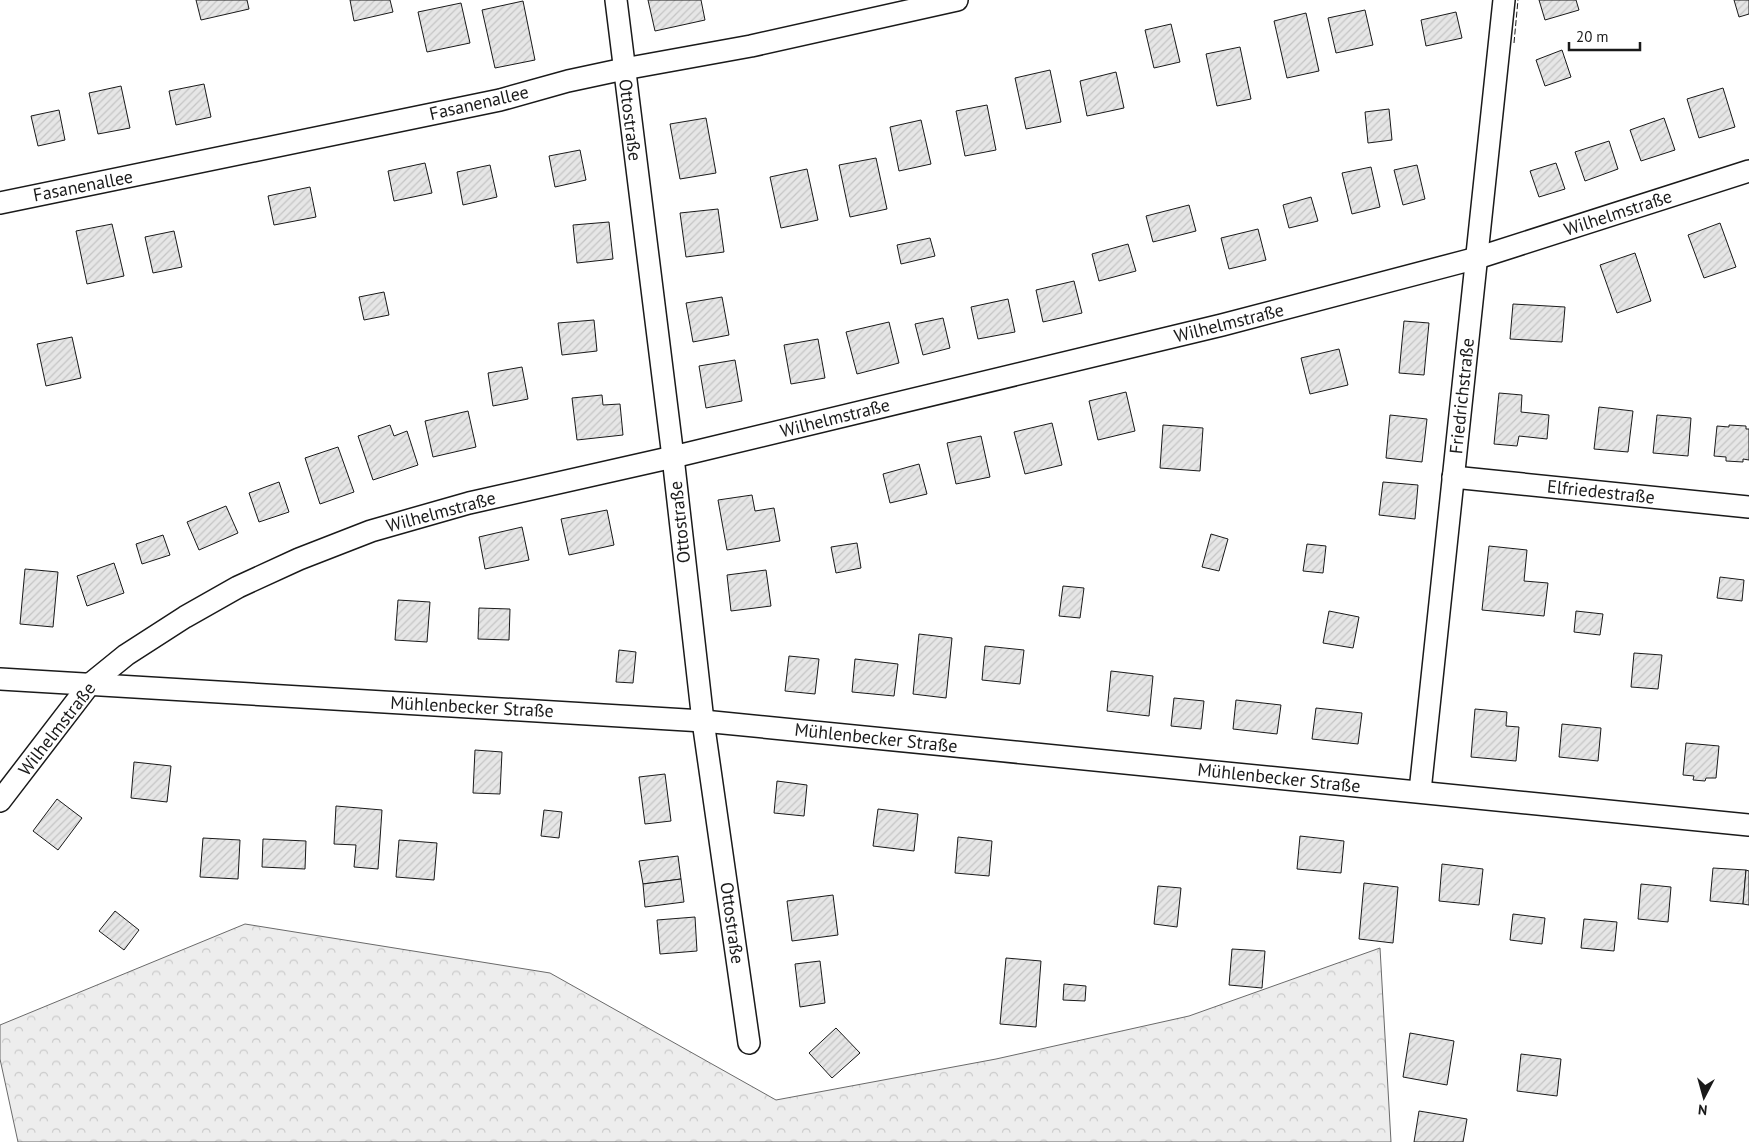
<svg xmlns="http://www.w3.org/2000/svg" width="1749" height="1142" font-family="'PT Sans',sans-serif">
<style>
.forest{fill:url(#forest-crowns);stroke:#6a6a6a}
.building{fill:url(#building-hatch);stroke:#1a1a1a}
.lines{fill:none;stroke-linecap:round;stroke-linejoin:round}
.minor-casing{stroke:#1a1a1a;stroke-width:24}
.minor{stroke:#fff;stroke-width:21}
.fence{stroke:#1a1a1a;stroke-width:1;stroke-dasharray:6 2.5;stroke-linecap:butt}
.labels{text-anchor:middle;stroke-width:4;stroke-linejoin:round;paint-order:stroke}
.street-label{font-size:18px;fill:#1a1a1a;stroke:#fff}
</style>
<defs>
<pattern id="forest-crowns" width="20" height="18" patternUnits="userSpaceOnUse" patternTransform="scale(1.25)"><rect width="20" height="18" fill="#ededed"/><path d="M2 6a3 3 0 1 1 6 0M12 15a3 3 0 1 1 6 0" fill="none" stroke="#cbcbcb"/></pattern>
<pattern id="building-hatch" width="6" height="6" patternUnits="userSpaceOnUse" patternTransform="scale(1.25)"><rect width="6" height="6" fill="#e6e6e6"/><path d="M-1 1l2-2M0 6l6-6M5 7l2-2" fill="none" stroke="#c5c5c5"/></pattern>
</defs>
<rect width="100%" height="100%" fill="#fff"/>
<!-- forest -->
<polygon class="forest" points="245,924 550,973 776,1100 996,1059 1189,1016 1380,948 1391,1142 18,1142 0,1059 0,1025"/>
<!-- building -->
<g class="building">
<polygon points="196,0 247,0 249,9 201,20"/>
<polygon points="350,0 390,0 393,12 354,21"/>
<polygon points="648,0 701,0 705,20 655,31"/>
<polygon points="1539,0 1576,0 1579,10 1545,20"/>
<polygon points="1734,0 1749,0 1749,14 1739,17"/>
<polygon points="523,1 535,60 495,68 482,10"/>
<polygon points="461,3 470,43 427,52 418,12"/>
<polygon points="1365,10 1373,45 1336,53 1328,18"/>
<polygon points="1456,12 1462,38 1426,46 1421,20"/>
<polygon points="1306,13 1319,71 1287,78 1274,21"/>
<polygon points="1171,24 1180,62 1154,68 1145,30"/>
<polygon points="1240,47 1251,99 1217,106 1206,54"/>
<polygon points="1562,50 1571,77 1545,86 1536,60"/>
<polygon points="1050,70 1061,122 1026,129 1015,78"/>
<polygon points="1116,72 1124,108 1087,116 1080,81"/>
<polygon points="204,84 211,117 176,125 169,91"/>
<polygon points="121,86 130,128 98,134 89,93"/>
<polygon points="1723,88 1735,127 1699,138 1687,99"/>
<polygon points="987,105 996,150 965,156 956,111"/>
<polygon points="1389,109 1392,140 1368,143 1365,112"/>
<polygon points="59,110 65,140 38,146 31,116"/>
<polygon points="706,118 716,173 680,179 670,124"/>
<polygon points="1664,118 1675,150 1641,161 1630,130"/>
<polygon points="921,120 931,164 899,171 890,127"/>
<polygon points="1609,141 1618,169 1585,181 1575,152"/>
<polygon points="580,150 586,180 555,187 549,156"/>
<polygon points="876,158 887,209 850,217 839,165"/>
<polygon points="425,163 432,193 394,201 388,171"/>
<polygon points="1556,163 1565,189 1539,197 1530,171"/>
<polygon points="490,165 497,197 463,205 457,172"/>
<polygon points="1417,165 1425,199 1403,205 1394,170"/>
<polygon points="1371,167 1380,207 1352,214 1342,173"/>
<polygon points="807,169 818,220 781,228 770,177"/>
<polygon points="310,187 316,217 274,225 268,196"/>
<polygon points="1311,197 1318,221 1289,228 1283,205"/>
<polygon points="1189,205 1196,231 1153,242 1146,216"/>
<polygon points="718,209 724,252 686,257 680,213"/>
<polygon points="609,222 613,259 577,263 573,225"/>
<polygon points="1720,223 1736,267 1704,278 1688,235"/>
<polygon points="112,224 124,276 87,284 76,231"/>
<polygon points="1258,229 1266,260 1229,269 1221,238"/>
<polygon points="174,231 182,267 153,273 145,237"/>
<polygon points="930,238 935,256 901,264 897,245"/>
<polygon points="1128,244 1136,271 1099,281 1092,254"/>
<polygon points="1635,253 1651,301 1617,313 1600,265"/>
<polygon points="1074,281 1082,313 1043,322 1036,290"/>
<polygon points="384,292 389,315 364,320 359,297"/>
<polygon points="722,297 729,335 693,342 686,303"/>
<polygon points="1008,299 1015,332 978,339 971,307"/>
<polygon points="1513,304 1565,307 1562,342 1510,339"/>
<polygon points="943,318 950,348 923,355 915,324"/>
<polygon points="594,320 597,351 562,355 558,323"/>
<polygon points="1404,321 1429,323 1424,375 1399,373"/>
<polygon points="889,322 899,363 857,374 846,332"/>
<polygon points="72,337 81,378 46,386 37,344"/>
<polygon points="818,339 825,378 791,384 784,345"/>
<polygon points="1339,349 1348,385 1310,394 1301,358"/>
<polygon points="735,360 742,401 706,408 699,366"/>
<polygon points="522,367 528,399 493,406 488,373"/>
<polygon points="1126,392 1135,431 1098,440 1089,401"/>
<polygon points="1499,393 1522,395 1521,412 1549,415 1547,439 1519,436 1517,446 1494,444"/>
<polygon points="602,395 603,405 620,404 623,435 577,440 572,398"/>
<polygon points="1599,407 1633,411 1628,452 1594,449"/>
<polygon points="468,411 476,447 433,457 425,421"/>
<polygon points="1390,415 1427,419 1422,462 1386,458"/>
<polygon points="1657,415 1691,418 1688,456 1653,453"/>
<polygon points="1052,423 1062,465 1025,474 1014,432"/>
<polygon points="390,425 394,436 407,431 418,465 373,480 358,436"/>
<polygon points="1163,425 1203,428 1200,471 1160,468"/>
<polygon points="1729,425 1746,426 1746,429 1749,429 1749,460 1743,459 1743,462 1726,461 1726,457 1714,456 1717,426 1729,427"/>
<polygon points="981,436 990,477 956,484 947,443"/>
<polygon points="338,447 354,492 320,504 305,458"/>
<polygon points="919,464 927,494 890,503 883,474"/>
<polygon points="279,482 289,512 259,522 249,493"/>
<polygon points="1383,482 1418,485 1415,519 1379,515"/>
<polygon points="752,495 755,511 774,508 780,541 727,550 718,500"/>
<polygon points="226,506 238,533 199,550 187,522"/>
<polygon points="607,510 614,545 569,555 561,519"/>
<polygon points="522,527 529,560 485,569 479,537"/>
<polygon points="1211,534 1228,539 1219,571 1202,567"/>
<polygon points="163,535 170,555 142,564 136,544"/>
<polygon points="857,543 861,568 836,573 831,547"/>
<polygon points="1307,544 1326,546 1323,573 1303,571"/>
<polygon points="1489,546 1527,550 1524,581 1548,583 1544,616 1482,610"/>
<polygon points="114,563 124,593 87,606 77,576"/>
<polygon points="25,569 58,572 53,627 20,624"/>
<polygon points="766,570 771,606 731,611 727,575"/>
<polygon points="1720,577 1744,580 1742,601 1717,598"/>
<polygon points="1063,586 1084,588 1080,618 1059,616"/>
<polygon points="398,600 430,602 427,642 395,640"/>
<polygon points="479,608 510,609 509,640 478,639"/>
<polygon points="1329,611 1359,617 1353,648 1323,643"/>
<polygon points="1576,611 1603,614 1600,635 1574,632"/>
<polygon points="919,634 952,638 946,698 913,694"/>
<polygon points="985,646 1024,650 1020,684 982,680"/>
<polygon points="619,650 636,652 633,683 616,682"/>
<polygon points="1634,653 1662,655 1658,689 1631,687"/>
<polygon points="789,656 819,659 815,694 785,691"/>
<polygon points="855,659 898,664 894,696 852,692"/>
<polygon points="1111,671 1153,676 1149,716 1107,711"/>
<polygon points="1174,698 1204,701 1201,729 1171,726"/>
<polygon points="1236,700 1281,705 1277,734 1233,729"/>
<polygon points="1316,708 1362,713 1358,744 1312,739"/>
<polygon points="1475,709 1507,712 1506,726 1519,727 1516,761 1471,757"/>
<polygon points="1562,724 1601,728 1598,761 1559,757"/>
<polygon points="1686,743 1719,746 1716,778 1706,778 1705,781 1693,780 1694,776 1683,775"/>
<polygon points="475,750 502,752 500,794 473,793"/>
<polygon points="134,762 171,766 167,802 131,798"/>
<polygon points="665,774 671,821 645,824 639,777"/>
<polygon points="777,781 807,785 804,816 774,813"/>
<polygon points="57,799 82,818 58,850 33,831"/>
<polygon points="336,806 382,810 378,869 354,867 356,845 334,844"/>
<polygon points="878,809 918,814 914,851 873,846"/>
<polygon points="544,810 562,812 559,838 541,836"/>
<polygon points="1300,836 1344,841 1341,873 1297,869"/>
<polygon points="958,837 992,841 989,876 955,873"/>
<polygon points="203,838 240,840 238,879 200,877"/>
<polygon points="263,839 306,841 305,869 262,867"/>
<polygon points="399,840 437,843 434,880 396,877"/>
<polygon points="678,856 681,879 643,884 639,861"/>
<polygon points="1442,864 1483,869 1479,905 1439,901"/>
<polygon points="1713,868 1746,870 1743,904 1710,901"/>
<polygon points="1746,870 1749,871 1749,905 1743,904"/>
<polygon points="681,879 684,902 645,907 643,884"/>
<polygon points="1364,883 1398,887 1393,943 1359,939"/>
<polygon points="1641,884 1671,887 1668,922 1638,919"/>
<polygon points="1158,886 1181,888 1177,927 1154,924"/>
<polygon points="833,895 838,935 792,941 787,901"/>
<polygon points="115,911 139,930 124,950 99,931"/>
<polygon points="1513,914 1545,918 1542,944 1510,940"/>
<polygon points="695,917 697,951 660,954 657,920"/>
<polygon points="1584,919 1617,922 1614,951 1581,948"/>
<polygon points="1232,949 1265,951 1262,988 1229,985"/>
<polygon points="1006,958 1041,961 1036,1027 1000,1024"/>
<polygon points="820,961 825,1003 800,1007 795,964"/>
<polygon points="1064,984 1086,986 1085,1001 1063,1000"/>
<polygon points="836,1028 860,1053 832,1078 809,1053"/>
<polygon points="1410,1033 1454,1041 1447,1085 1403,1077"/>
<polygon points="1521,1054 1561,1059 1557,1096 1517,1091"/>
<polygon points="1419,1111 1467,1119 1463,1142 1414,1142"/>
</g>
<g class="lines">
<defs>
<g id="minor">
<polyline points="616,0 673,457 703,721 749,1043"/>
<polyline points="0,203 500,100 568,81 624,69 751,46 957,0"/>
<polyline points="1453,477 1749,507"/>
<polyline points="0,679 703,721 1749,825"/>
<polyline points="1420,791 1504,0"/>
<polyline points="0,801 89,685 126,655 185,617 238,587 299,559 371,531 469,503 673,457 1222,325 1477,258 1749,171"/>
</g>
</defs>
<!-- minor casing -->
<use href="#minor" class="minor-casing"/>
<!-- minor -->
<use href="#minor" class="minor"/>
<!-- fence -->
<polyline class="fence" points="1514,43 1518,0"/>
</g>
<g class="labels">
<!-- street labels -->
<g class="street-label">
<text transform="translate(479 103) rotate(-13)" y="6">Fasanenallee</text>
<text transform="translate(630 120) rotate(83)" y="6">Ottostraße</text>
<text transform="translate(83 186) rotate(-11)" y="6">Fasanenallee</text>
<text transform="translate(1618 213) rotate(-18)" y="6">Wilhelmstraße</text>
<text transform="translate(1229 323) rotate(-14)" y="6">Wilhelmstraße</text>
<text transform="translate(1462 396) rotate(-84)" y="6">Friedrichstraße</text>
<text transform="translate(835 418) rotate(-14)" y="6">Wilhelmstraße</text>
<text transform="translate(1601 492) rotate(6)" y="6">Elfriedestraße</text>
<text transform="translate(441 512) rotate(-15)" y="6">Wilhelmstraße</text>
<text transform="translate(680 522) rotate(-96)" y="6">Ottostraße</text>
<text transform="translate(472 707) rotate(3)" y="6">Mühlenbecker Straße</text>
<text transform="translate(57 729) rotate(-52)" y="6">Wilhelmstraße</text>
<text transform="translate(876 738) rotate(6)" y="6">Mühlenbecker Straße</text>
<text transform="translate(1279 778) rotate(6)" y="6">Mühlenbecker Straße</text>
<text transform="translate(732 923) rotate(82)" y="6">Ottostraße</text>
</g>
</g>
<!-- north arrow -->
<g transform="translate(1704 1097) rotate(186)" stroke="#ffffff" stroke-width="4" paint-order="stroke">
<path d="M0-4L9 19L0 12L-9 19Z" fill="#1a1a1a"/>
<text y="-8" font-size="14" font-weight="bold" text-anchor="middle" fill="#1a1a1a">N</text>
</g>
<!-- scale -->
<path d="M1569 42v8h71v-8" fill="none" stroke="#1a1a1a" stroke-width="2.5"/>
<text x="1576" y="42" font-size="15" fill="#1a1a1a" stroke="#ffffff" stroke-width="4" paint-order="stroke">20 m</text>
</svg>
